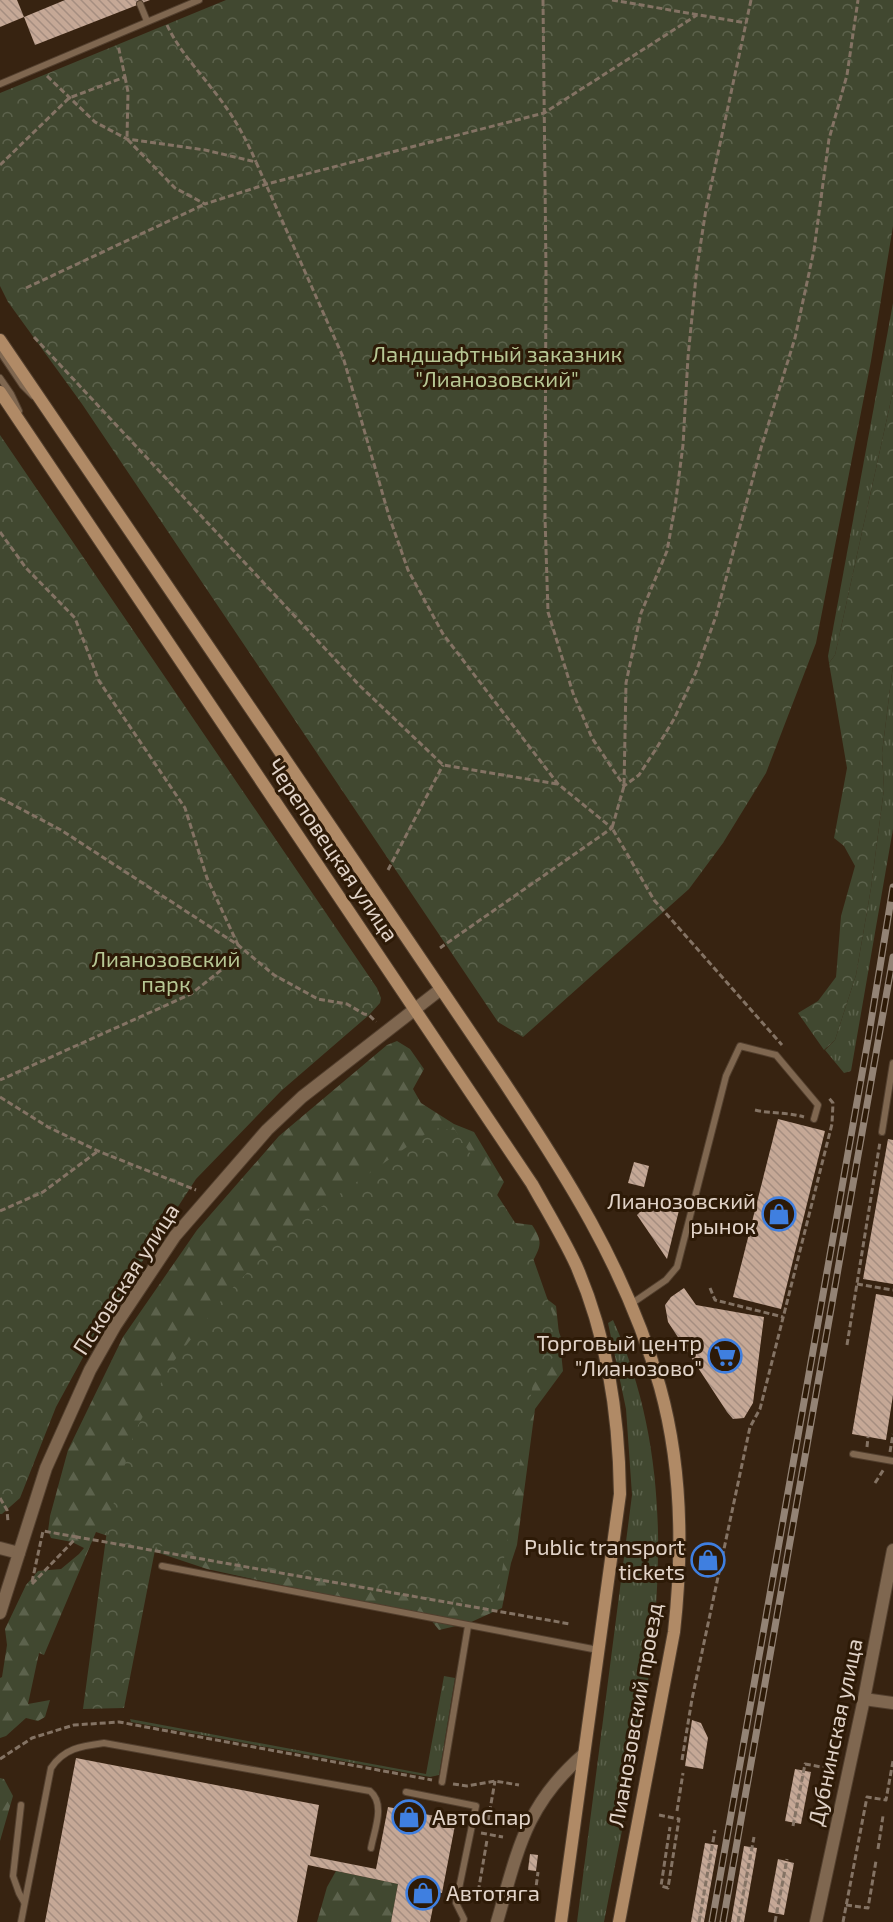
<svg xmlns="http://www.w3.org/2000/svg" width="893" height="1922" font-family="'Exo 2',sans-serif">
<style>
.grass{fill:url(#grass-tufts)}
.forest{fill:url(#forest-firs)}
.park{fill:url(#park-crowns)}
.building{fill:url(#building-back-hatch)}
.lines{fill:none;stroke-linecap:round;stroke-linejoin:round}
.service-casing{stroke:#523f2e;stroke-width:8}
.minor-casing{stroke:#523f2e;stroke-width:14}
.tertiary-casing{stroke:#523f2e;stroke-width:14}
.secondary-casing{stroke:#523f2e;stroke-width:14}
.path{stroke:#847364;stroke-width:3;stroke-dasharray:6 3;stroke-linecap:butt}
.service{stroke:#7f6750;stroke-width:6}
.minor{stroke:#7f6750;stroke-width:12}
.tertiary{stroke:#7f6750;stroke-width:12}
.secondary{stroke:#b08a66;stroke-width:12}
.rail-casing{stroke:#938375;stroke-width:7}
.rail{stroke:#2d1a07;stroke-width:4.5;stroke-dasharray:14;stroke-linecap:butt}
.labels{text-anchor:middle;stroke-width:6;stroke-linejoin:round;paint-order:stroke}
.park-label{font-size:22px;fill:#b7c794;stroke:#2d1a07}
.street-label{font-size:22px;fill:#e1d3c8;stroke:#2d1a07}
.poi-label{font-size:22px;fill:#e1d3c8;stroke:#2d1a07;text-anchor:end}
</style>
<defs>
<pattern id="grass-tufts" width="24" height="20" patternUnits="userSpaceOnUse" patternTransform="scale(1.5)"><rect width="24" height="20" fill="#414830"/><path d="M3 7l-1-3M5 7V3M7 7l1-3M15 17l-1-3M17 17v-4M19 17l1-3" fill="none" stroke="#5c624c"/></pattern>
<pattern id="forest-firs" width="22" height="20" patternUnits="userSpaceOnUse" patternTransform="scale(1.5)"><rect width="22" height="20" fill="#414830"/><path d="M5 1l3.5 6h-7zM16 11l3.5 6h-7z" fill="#5c624c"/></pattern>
<pattern id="park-crowns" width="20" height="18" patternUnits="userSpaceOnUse" patternTransform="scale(1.5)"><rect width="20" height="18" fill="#414830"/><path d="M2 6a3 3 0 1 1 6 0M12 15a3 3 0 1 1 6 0" fill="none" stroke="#5c624c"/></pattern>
<pattern id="building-back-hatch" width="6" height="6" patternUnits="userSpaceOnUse" patternTransform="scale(1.5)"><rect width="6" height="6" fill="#c5a896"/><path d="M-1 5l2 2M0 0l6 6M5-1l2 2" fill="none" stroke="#a58e80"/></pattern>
</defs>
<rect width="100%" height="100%" fill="#372311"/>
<!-- grass -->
<g class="grass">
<polygon points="893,303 893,391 835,655 829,663 828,656"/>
<polygon points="893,665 893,829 851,1071 844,1073 825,1050 835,1040 856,975 871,888 884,789 882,753"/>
<path d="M613,1320C700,1512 641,1726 604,1922H577L632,1495L626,1409L608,1323Z"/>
<polygon points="444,1676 455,1678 439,1775 430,1777 131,1722 130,1719 426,1774"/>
</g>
<!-- forest -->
<g class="forest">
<path d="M397,1041L410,1049L424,1069L413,1089L421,1103L454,1124L474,1132L504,1182L494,1201L500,1221L532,1225C546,1245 538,1249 529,1269L542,1295L556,1306L563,1371L535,1409L517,1545L511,1563L502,1608L469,1623L439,1630L426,1614L409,1613L207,1569L96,1532L44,1655L39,1653L28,1704L50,1700L45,1717L38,1721L26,1718L6,1736L0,1738V1678L2,1677L7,1645L5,1629L26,1585L38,1571L61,1569L79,1554L84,1548L72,1542L51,1538L48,1531L50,1516L68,1450L123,1337L197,1230L279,1136L387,1045Z"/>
<polygon points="0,1778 4,1779 13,1796 0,1841"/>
<polygon points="336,1871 398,1884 391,1922 317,1922 327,1887"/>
</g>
<!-- park -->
<g class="park">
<polygon points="226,0 893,0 893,226 871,361 816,643 766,773 723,843 689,889 523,1037 498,1022 82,404 8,302 0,286 0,93"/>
<polygon points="893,391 893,665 882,753 884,789 871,888 856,975 835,1040 824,1050 798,1013 818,1001 836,977 841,916 855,866 844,846 834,838 847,768 829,663 835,655"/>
<polygon points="0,435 377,988 381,998 380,1003 369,1015 281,1091 196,1179 99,1328 56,1407 20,1498 2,1514 0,1514"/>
<polygon points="434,1128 455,1130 527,1241 565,1349 535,1371 496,1607 473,1608 156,1545 124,1708 83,1709 108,1523 134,1433 170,1366 224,1297 263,1256 308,1216"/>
</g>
<!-- building -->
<g class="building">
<polygon points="0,0 17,0 24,17 0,27"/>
<polygon points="65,0 150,0 35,45 24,17"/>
<polygon points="778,1119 825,1131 781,1309 733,1297"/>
<polygon points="888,1139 893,1140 893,1284 863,1279"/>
<polygon points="634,1162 649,1166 644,1187 628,1183"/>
<polygon points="658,1199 680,1206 667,1259 637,1215 648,1204"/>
<polygon points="684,1288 696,1305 764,1317 753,1403 744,1418 733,1419 727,1412 668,1322 665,1305 671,1297"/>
<polygon points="876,1294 893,1297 893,1395 886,1440 852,1434"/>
<polygon points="692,1720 701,1723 708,1738 703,1769 685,1766"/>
<polygon points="76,1758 319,1805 310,1856 376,1869 388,1807 456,1820 442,1893 436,1892 430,1922 391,1922 398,1884 308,1865 297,1922 45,1922"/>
<polygon points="795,1769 811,1772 801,1824 785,1821"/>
<polygon points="705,1843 718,1845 704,1922 691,1922"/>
<polygon points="744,1846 757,1848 744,1922 731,1922"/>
<polygon points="530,1854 538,1855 536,1871 528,1870"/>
<polygon points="778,1859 794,1863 784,1915 768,1912"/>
</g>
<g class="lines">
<defs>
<g id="service">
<polyline points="140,4 147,21"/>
<polyline points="0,84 199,0"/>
<polyline points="0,352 23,386 33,396"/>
<polyline points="0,378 11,394 19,411"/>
<polyline points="882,1132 893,1063"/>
<polyline points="631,1304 666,1280 677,1267 726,1076 740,1046 776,1055 818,1105 814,1119"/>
<polyline points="853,1454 893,1461"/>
<polyline points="162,1566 598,1650"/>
<polyline points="442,1782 468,1626"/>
<polyline points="406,1792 476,1806 456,1903 464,1919 463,1922"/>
<polyline points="21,1805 13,1876 19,1893 24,1902"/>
<path d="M21,1922L51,1768C64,1748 82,1746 104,1743L370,1791C386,1804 374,1831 371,1848"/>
</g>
<g id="minor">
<polyline points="864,1699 893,1703"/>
<path d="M497,1922C518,1850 525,1805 584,1754"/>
</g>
<g id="tertiary">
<polyline points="0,1548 19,1553"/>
<polyline points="0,1613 46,1468 90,1370 115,1326 175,1236 267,1130 302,1097 441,989"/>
<polyline points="816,1922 864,1699 893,1550"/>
</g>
<g id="secondary">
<path d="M0,340C130,532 261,723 391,915C426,966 461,1018 496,1070C563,1170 627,1269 660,1387C682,1466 683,1552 674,1632L619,1922"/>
<path d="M0,392L532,1184C547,1211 563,1237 576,1265C608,1338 619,1416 620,1494L561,1922"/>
</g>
</defs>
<!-- service casing -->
<use href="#service" class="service-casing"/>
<!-- minor casing -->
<use href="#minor" class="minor-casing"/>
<!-- tertiary casing -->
<use href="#tertiary" class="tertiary-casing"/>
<!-- secondary casing -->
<use href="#secondary" class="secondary-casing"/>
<!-- path -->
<g class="path">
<polyline points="543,0 546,272 545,518 548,612 573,693 592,738 624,786 639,775 656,749 674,719 696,672 716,616 761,448 795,338 814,250 829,139 847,75 858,0"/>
<polyline points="612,0 746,23"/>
<polyline points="751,0 706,209 697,267 688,357 683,445 675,507 667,551 641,613 626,683 624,786 612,828 654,900 782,1045"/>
<path d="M167,25C178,49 197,69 213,90C231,112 245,136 256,162"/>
<polyline points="47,76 95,122 127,139 205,150 256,162 343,357 389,516 408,570 443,634 558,784 612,828 440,948"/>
<polyline points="125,77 128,92 127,139 175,188 205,204 267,184 544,113 697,15"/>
<polyline points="0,165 69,98 125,77 118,45"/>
<polyline points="26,288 205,204"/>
<polyline points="34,337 360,686 443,765 557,784"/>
<polyline points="0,532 26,568 75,618 99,681 185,808 207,878 238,945 225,967 191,994 0,1080"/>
<polyline points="0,798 61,830 238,945 274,975 318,999 347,1004 364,1014 369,1015 376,1022"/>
<polyline points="388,870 443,765"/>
<polyline points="0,1097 48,1127 98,1151 196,1190"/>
<path d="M755,1110C772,1114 787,1112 804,1117"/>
<polyline points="0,1211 43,1192 98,1151"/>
<polyline points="857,1284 893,1290"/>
<polyline points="710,1288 715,1300 783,1317"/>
<polyline points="847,1345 880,1142"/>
<polyline points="867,1447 868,1437"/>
<polyline points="890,1452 893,1434"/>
<polyline points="875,1483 884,1469"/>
<polyline points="0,1498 7,1510 8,1522"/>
<polyline points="32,1582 43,1531 77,1537"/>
<polyline points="32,1584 77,1537 570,1624"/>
<polyline points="0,1759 32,1738 74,1725 119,1722 432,1780"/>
<polyline points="682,1760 692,1699 750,1427 760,1409 832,1124 833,1103 828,1097"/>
<polyline points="453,1784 467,1786 495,1781 519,1785"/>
<polyline points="677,1811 683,1773"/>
<polyline points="659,1815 679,1819 668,1888 661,1886 670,1827"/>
<polyline points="488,1821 495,1781"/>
<polyline points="793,1826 805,1764 827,1768"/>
<polyline points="481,1833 503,1837"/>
<polyline points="878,1849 883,1816"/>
<polyline points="470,1895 470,1898 477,1899 487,1840"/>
<polyline points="534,1903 538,1872"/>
<polyline points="846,1905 868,1908 876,1861"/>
<polyline points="699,1922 715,1830"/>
<polyline points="738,1922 754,1837"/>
<polyline points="775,1922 787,1859"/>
<polyline points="843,1922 867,1797 886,1800 893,1761"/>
</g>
<!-- service -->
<use href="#service" class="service"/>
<!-- minor -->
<use href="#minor" class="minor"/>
<!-- tertiary -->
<use href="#tertiary" class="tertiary"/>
<!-- secondary -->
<use href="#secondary" class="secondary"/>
<defs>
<g id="rail">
<polyline points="712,1922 868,1040 893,887"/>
<polyline points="723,1922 893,957"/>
</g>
</defs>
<!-- rail casing -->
<use href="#rail" class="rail-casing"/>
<!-- rail -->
<use href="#rail" class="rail"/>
</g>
<!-- icons -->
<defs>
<symbol id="shop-ring" viewBox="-11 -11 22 22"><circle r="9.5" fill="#2d1a07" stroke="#3f7fe0" stroke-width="1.5"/><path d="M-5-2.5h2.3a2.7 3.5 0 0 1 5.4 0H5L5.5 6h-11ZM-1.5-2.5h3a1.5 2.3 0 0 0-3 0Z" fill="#3f7fe0"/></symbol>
<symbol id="supermarket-ring" viewBox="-11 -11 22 22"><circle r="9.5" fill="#2d1a07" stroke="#3f7fe0" stroke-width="1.5"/><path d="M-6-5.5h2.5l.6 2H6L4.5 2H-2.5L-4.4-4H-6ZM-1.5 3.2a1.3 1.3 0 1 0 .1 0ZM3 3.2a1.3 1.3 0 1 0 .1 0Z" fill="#3f7fe0"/></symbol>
</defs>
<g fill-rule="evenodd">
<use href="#shop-ring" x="760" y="1195" width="38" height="38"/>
<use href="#supermarket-ring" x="706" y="1337" width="38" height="38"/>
<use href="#shop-ring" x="689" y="1541" width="38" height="38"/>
<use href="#shop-ring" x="390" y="1798" width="38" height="38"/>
<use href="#shop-ring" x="404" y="1874" width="38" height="38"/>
</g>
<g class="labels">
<!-- park labels -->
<g class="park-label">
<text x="497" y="362">Ландшафтный заказник<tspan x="497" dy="25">"Лианозовский"</tspan></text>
<text x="166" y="967">Лианозовский<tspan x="166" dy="25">парк</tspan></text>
</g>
<!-- street labels -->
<g class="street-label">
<text transform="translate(333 850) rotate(56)" y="8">Череповецкая улица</text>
<text transform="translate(126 1279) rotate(-57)" y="8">Псковская улица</text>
<text transform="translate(635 1715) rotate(-80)" y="8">Лианозовский проезд</text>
<text transform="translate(835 1732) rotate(-78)" y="8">Дубнинская улица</text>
</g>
<!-- poi labels -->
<g class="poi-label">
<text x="756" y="1209">Лианозовский<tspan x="756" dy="25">рынок</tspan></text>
<text x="702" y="1351">Торговый центр<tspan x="702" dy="25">"Лианозово"</tspan></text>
<text x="685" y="1555">Public transport<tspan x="685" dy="25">tickets</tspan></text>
<text x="432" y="1825" text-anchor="start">АвтоСпар</text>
<text x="446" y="1901" text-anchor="start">Автотяга</text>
</g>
</g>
</svg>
